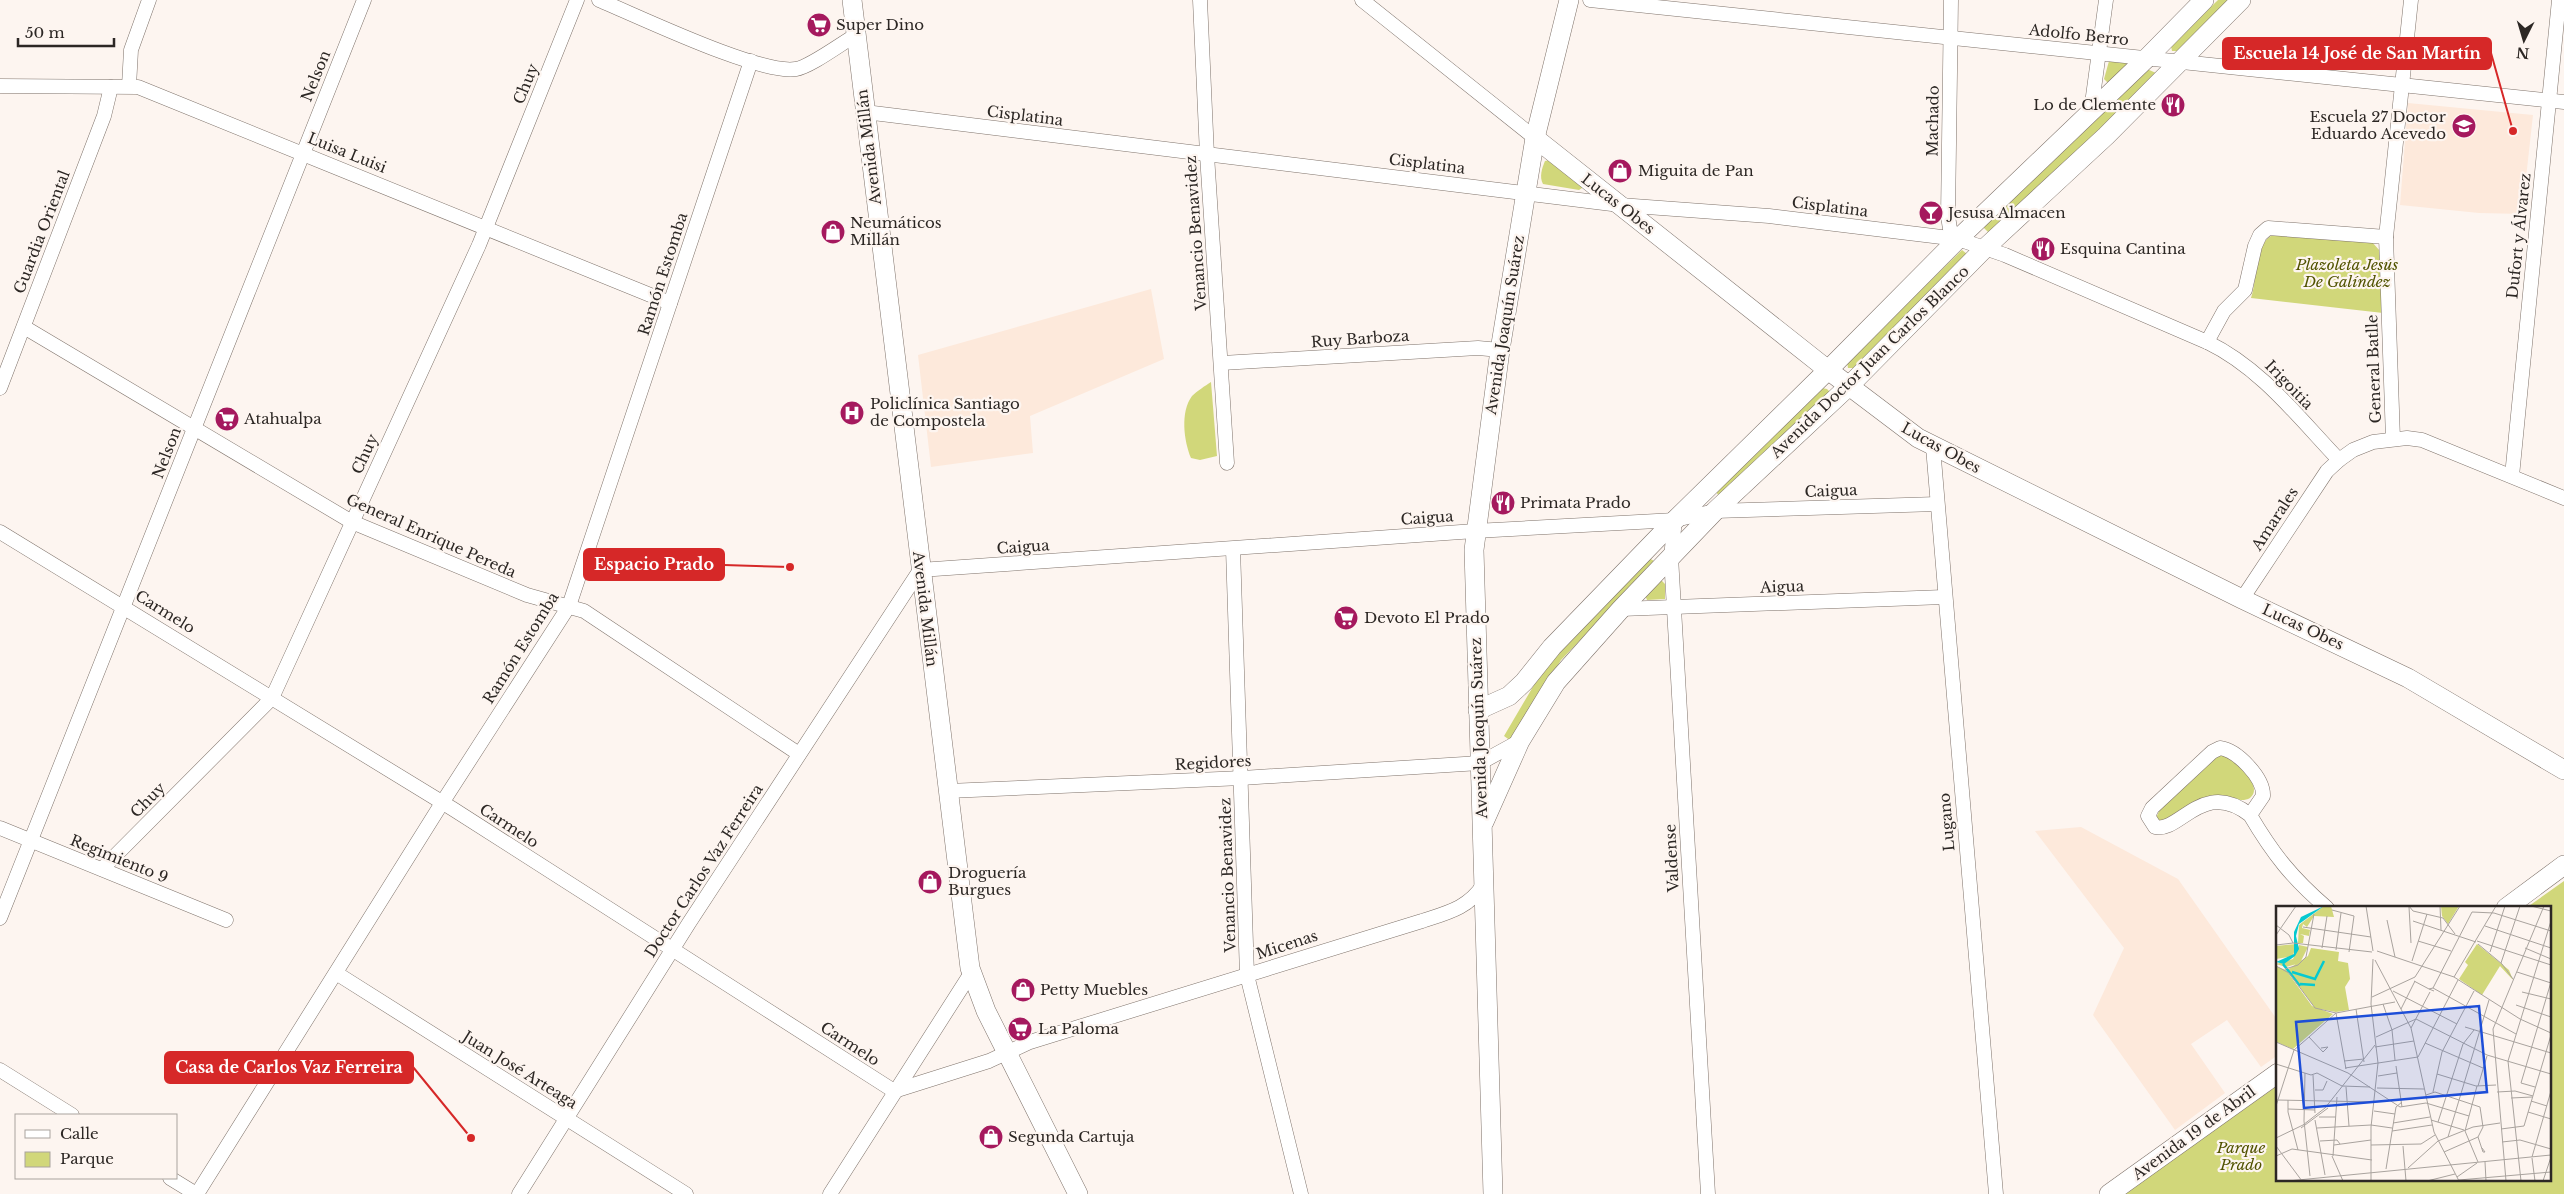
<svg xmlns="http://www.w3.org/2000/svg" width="2564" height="1194" font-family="'Libre Baskerville',serif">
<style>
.built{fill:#fde9db}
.green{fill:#d1d77a}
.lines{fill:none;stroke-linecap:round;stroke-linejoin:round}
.street-casing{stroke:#7f736b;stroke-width:15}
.secondary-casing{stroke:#7f736b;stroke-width:20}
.street{stroke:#fff;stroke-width:14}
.secondary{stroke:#fff;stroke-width:19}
.labels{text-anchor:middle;stroke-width:4.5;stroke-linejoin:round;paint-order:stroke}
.poi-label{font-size:15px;fill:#2c2724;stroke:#fdf5f0;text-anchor:start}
.street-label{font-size:15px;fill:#2c2724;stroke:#fdf5f0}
.park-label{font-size:15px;font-style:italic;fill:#515300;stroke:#fdf5f0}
.inset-river{fill:none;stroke:#06c9d0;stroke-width:2.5}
.inset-road{fill:none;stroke:#a9a39e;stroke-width:1}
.view{fill:#1d4ed8;fill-opacity:0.15;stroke:#1d4ed8;stroke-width:2.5}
.inset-edge{fill:none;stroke:#2c2724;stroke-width:2.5}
.leader{fill:none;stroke:#d62828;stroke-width:2}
.callout-dot{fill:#d62828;stroke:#fdf5f0;stroke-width:2}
.callout{fill:#d62828;stroke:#d62828;stroke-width:2}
.callout-label{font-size:16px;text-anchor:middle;font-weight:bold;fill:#fff}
</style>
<rect width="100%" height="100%" fill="#fdf5f0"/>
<!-- built -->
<g class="built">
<polygon points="2408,103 2533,115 2522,214 2479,213 2400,205"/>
<polygon points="1151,289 1164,359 1030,416 1033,453 931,467 918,355"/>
<polygon points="2081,827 2178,879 2278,1021 2278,1055 2261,1067 2227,1020 2191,1044 2225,1093 2175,1130 2093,1015 2124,948 2035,831"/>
</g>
<!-- green -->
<g class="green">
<polygon points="2218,0 2232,0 2179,51 2172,51 2171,46"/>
<polygon points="2109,61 2127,61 2129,64 2108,83 2104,79"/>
<polygon points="2147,69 2156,73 2113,118 1989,233 1983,227"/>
<path d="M1550,160L1583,185L1582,188L1579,190L1543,184C1539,177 1542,168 1545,161Z"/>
<path d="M2275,234L2372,242L2380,251L2383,313L2251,298C2258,278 2253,242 2275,234Z"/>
<polygon points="1962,250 1967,254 1853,368 1848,368 1847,362"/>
<path d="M1211,382L1217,456L1200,460L1191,458C1184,441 1180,412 1192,396C1197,391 1205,386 1211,382Z"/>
<polygon points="1822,388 1827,389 1830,392 1719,496 1716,492"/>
<polygon points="1649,558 1654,561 1654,564 1561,660 1511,741 1504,736 1551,656"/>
<polygon points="1661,580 1665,584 1665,599 1647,600 1645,595"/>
<path d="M2223,754C2234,759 2265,786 2250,798C2242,803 2231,797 2223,799C2202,804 2181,816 2161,824L2156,818L2160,809L2219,755Z"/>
<polygon points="2564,881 2564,1194 2125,1194 2278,1085 2278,1180 2550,1180 2550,908 2526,908"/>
</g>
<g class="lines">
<defs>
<g id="street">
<path d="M599,0C638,16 760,75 796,69C810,67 842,43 856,35"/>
<polyline points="1200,0 1207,155 1227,463"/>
<polyline points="1362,0 1535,138"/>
<polyline points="1590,0 2564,102"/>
<polyline points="1951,0 1948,216 1950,229 1958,239"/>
<polyline points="0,86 138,87 670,303"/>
<polyline points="129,86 131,50 149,0"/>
<polyline points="2091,111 2106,0"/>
<path d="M865,112L1620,205L1769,216L1958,239L2005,255L2207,342C2261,368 2298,417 2339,460"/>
<polyline points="24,327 352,522 527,595 584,611 799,754"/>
<polyline points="2207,342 2224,311 2245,290 2255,246 2260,235 2268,228 2386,237"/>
<polyline points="1222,363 1478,348 1500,350"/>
<polyline points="0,388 104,116 111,87"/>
<polyline points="2393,439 2386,237 2411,0"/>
<polyline points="1933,447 1996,1194"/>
<polyline points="2512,476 2559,0"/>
<polyline points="1675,520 1671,557 1708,1194"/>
<polyline points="0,532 453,809 894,1091"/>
<polyline points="1233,549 1247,975 1301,1194"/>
<polyline points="2242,599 2327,471 2339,460 2353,450 2373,442 2407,438 2422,440 2564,498"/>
<polyline points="1621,609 1944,597"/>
<polyline points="948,791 1242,778 1480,763 1520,741"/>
<path d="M2250,815C2203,778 2180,833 2155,827L2148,816L2152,808L2212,752L2220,748C2237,750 2264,778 2263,796L2250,815C2273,854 2292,878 2327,908"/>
<polyline points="0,828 226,920"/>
<polyline points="102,869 272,698 479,245 577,0"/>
<polyline points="0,918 364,0"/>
<polyline points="336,973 686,1194"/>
<polyline points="0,1070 72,1115"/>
<path d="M894,1091L989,1061L1030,1042L1422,921C1446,913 1469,908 1483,885"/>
<polyline points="170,1178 196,1194"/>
<polyline points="197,1194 442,803 569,606 751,61"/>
<polyline points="519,1194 689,923 920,570 1475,531 1675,520 1715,511 1937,504"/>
<polyline points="830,1194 971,973"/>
</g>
<g id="secondary">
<polyline points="852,0 970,968 986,1011 1078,1194"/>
<polyline points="1535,138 1828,370 1918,438 2242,599 2408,678 2564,770"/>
<polyline points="1478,710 1509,696 1524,682 1552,647 1675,520 1828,370 1958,239 2147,58 2204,0"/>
<polyline points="1484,822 1520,741 1556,682 1621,609 1715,511 1849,386 1985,248 2106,136 2241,0"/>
<polyline points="2506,908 2564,865"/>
<polyline points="1493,1194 1474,550 1500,350 1526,192 1535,138 1569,0"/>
<polyline points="2109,1194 2278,1073"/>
</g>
</defs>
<!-- street casing -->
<use href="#street" class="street-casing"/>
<!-- secondary casing -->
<use href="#secondary" class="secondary-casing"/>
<!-- street -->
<use href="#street" class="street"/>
<!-- secondary -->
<use href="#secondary" class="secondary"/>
</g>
<!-- icons -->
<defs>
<symbol id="supermarket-disc" viewBox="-11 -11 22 22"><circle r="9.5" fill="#a5195e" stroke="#fdf5f0"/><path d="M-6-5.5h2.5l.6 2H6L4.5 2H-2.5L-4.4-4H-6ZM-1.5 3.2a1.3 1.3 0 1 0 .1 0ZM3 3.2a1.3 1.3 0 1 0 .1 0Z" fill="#fff"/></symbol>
<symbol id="restaurant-disc" viewBox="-11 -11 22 22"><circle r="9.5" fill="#a5195e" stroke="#fdf5f0"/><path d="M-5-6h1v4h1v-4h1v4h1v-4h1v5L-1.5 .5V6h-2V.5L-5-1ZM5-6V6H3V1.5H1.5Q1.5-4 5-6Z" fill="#fff"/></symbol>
<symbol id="school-disc" viewBox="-11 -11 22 22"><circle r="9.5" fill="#a5195e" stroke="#fdf5f0"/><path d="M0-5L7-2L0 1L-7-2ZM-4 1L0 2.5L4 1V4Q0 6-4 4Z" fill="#fff"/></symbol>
<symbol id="shop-disc" viewBox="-11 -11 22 22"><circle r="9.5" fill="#a5195e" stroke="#fdf5f0"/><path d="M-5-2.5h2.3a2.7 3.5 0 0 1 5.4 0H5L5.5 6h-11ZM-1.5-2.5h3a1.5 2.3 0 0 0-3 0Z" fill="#fff"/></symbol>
<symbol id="bar-disc" viewBox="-11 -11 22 22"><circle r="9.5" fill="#a5195e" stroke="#fdf5f0"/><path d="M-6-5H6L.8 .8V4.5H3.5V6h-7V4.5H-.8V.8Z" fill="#fff"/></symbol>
<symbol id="hospital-disc" viewBox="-11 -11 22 22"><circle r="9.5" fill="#a5195e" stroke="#fdf5f0"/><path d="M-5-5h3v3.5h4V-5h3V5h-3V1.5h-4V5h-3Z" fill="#fff"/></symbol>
</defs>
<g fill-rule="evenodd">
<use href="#supermarket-disc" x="805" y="11" width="28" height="28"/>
<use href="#restaurant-disc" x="2159" y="91" width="28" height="28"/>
<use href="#school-disc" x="2450" y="112" width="28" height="28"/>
<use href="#shop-disc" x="1606" y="157" width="28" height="28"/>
<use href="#bar-disc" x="1917" y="199" width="28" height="28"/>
<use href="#shop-disc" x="819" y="218" width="28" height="28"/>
<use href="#restaurant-disc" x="2029" y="235" width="28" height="28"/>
<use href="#hospital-disc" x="838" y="399" width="28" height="28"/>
<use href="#supermarket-disc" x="213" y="405" width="28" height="28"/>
<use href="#restaurant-disc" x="1489" y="489" width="28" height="28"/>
<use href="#supermarket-disc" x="1332" y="604" width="28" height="28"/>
<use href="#shop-disc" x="916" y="868" width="28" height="28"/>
<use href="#shop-disc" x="1009" y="976" width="28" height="28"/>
<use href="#supermarket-disc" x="1006" y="1015" width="28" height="28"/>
<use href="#shop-disc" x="977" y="1123" width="28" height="28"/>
</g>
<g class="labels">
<!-- poi labels -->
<g class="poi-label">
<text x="836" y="30">Super Dino</text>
<text x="2156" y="110" text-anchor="end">Lo de Clemente</text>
<text x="2446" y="122" text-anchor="end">Escuela 27 Doctor<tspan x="2446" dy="17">Eduardo Acevedo</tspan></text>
<text x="1638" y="176">Miguita de Pan</text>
<text x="1948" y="218">Jesusa Almacen</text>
<text x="850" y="228">Neumáticos<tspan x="850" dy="17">Millán</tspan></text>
<text x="2060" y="254">Esquina Cantina</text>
<text x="870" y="409">Policlínica Santiago<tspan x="870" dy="17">de Compostela</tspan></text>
<text x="244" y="424">Atahualpa</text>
<text x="1520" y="508">Primata Prado</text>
<text x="1364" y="623">Devoto El Prado</text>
<text x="948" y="878">Droguería<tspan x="948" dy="17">Burgues</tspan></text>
<text x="1040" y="995">Petty Muebles</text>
<text x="1038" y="1034">La Paloma</text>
<text x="1008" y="1142">Segunda Cartuja</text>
</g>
<!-- street labels -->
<g class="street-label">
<text transform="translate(2079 35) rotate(6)" y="5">Adolfo Berro</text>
<text transform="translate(316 76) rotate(-68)" y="5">Nelson</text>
<text transform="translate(526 84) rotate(-68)" y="5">Chuy</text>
<text transform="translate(1025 116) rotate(7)" y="5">Cisplatina</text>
<text transform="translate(1933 121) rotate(-89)" y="5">Machado</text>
<text transform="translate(869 147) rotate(-97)" y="5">Avenida Millán</text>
<text transform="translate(347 153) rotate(22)" y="5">Luisa Luisi</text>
<text transform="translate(1427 164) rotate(7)" y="5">Cisplatina</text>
<text transform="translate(1618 204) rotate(38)" y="5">Lucas Obes</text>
<text transform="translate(1830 207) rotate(7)" y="5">Cisplatina</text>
<text transform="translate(42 232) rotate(-69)" y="5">Guardia Oriental</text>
<text transform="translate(1196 233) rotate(-94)" y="5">Venancio Benavidez</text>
<text transform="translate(2519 236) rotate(-84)" y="5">Dufort y Álvarez</text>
<text transform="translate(663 274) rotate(-72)" y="5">Ramón Estomba</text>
<text transform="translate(1505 325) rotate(-81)" y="5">Avenida Joaquín Suárez</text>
<text transform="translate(1360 339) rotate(-4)" y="5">Ruy Barboza</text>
<text transform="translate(1870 362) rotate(-44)" y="5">Avenida Doctor Juan Carlos Blanco</text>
<text transform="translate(2374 369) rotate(-92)" y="5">General Batlle</text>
<text transform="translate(2289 385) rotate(46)" y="5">Irigoitia</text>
<text transform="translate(1941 448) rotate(29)" y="5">Lucas Obes</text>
<text transform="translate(167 453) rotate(-69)" y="5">Nelson</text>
<text transform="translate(365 454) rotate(-65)" y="5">Chuy</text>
<text transform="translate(1831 491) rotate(-2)" y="5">Caigua</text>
<text transform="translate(1427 518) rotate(-4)" y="5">Caigua</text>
<text transform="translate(2275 519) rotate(-57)" y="5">Amarales</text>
<text transform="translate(431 536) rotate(24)" y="5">General Enrique Pereda</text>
<text transform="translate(1023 547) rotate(-4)" y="5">Caigua</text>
<text transform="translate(1782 587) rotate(-2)" y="5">Aigua</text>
<text transform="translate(925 609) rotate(83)" y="5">Avenida Millán</text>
<text transform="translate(165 612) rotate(32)" y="5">Carmelo</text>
<text transform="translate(2303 627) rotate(25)" y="5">Lucas Obes</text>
<text transform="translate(521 648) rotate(-58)" y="5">Ramón Estomba</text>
<text transform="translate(1479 728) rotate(-92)" y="5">Avenida Joaquín Suárez</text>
<text transform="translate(1213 763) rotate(-3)" y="5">Regidores</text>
<text transform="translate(148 800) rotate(-45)" y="5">Chuy</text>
<text transform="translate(1947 822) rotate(-95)" y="5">Lugano</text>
<text transform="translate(509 826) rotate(33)" y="5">Carmelo</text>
<text transform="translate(1672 858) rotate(-93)" y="5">Valdense</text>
<text transform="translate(119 859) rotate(22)" y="5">Regimiento 9</text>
<text transform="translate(704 871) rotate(-57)" y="5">Doctor Carlos Vaz Ferreira</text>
<text transform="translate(1228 875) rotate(-92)" y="5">Venancio Benavidez</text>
<text transform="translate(1287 945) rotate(-18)" y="5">Micenas</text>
<text transform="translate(850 1044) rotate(33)" y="5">Carmelo</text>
<text transform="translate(520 1070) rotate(32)" y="5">Juan José Arteaga</text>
<text transform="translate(2194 1133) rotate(-36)" y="5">Avenida 19 de Abril</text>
</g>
<!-- park labels -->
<g class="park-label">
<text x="2347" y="270">Plazoleta Jesús<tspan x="2347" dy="17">De Galíndez</tspan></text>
<text x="2241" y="1153">Parque<tspan x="2241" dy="17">Prado</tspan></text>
</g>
</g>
<!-- overview -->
<g transform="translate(2276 906)">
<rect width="275" height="275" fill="#fdf5f0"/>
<path d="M48,0H55L58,11L38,10L31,21L27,18L26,22L34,24L33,30L24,28L28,30L27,37H22L23,19ZM165,0H183L172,18L166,10ZM20,38L17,50L0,53V40ZM201,38L233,64L237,74L224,60L206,89L183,73L192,59L189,56ZM23,39L32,41L24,57L10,61L0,58L17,53ZM35,42L63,46L62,55L72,57L74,73L69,81L73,104L60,106L39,102L11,64L32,50ZM0,60L10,64L36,100L57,108L17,143L0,136Z" fill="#d1d77a"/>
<path d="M48,0L23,18L20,30L23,43L19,50L8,58L0,56L18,48V26L25,11Z" fill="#06c9d0"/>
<path class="inset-river" d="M7,58L24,80M16,66L39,73L48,55M24,78L39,79"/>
<path class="inset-road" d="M90,0L97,45M133,0L137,5L167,12L179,28M164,0L165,24M255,0L275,5M133,1L135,37M56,4L78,10L73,46M196,6L218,7L275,25M111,14L119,51M137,15L200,36M0,19L13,29L17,37M209,20L275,42M27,21L95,31M0,29L20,0M142,35L175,45M201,35L275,59M202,38L226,58L237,73M0,39L17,37L96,46M46,42L51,10M249,42L275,53M60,44L65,7M101,45L178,71L244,113L275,127M214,46L229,0M99,54L135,122L158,226L183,275M136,55L151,8M225,57L244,0M0,60L13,67L39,102L60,107L70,163M9,63L22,59L30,51L38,8M241,66L275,77M178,71L220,0M138,75L153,83M157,82L196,6M117,85L181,118M158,85L153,83L157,82L240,128M246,86L275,93M96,91L139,71L184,0M107,98L116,124L119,154M240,99L275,111M80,103L88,156M125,103L139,75M140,113L211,149L275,168M189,121L275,147M135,122L154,86M33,131L47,146L52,141L45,142M100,131L140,113M0,136L72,167L124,201L150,197L193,210M149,137L207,162M99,141L138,135M68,155L88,153M0,158L35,169L41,167M120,160L126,201M69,162L142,151L182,74M29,167L28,215L34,270M41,167L66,180L94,181M161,168L200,180L220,179M37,169L39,207M102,170L121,167M201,180L189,225L202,256M202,180L211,150M70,181L73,220M259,181L245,177L275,76M101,182L148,183M39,184H47L51,175M157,186L166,146L198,85M221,186L239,185L257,190M150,189L159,186L204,201L207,221L202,231L207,246H209L206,242M235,192L256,191M1,194L99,196M12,194V206L22,244M255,195L271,200M0,200L18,144L33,131L60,107L119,96M12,203L39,204M98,205L119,208M252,206L275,213M43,211H60M39,214L49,269M155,214L188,224M162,216L187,138L198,124M117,217L154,211M25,222L52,202M41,222L95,219L116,222M225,223L248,220L275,129M116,225L156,219M172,231L213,94M0,232L27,219L49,202L99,139M44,235L61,234L64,238M226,236L244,234L275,243M58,239L95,234M95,239L145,238L159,229M0,240L26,275M127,240L130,275M168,246L202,231M0,250L16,243L96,254M56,250L67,275M57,250L61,191M256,251L275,185M256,252L259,275M209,256L210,275M132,262L162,235L197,221L224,217M110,263L120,201L126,196M181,271L201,257M183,274L275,266M12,275L275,249M95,275V221L102,157L95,98L97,53M151,275L179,268M230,275L217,123L268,0M245,275L232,155L275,15M267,275L275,251"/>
<path class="view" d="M203,100L211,186L28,202L20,116Z"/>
<rect width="275" height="275" class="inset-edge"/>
</g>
<!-- callouts -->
<path class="leader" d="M2513 131L2491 53M790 567L724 565M471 1138L413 1067"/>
<g class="callout-dot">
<circle cx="2513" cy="131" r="5"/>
<circle cx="790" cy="567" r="5"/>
<circle cx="471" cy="1138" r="5"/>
</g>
<g class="callout">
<rect x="2223" y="38" width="268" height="31" rx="5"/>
<rect x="584" y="549" width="140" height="31" rx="5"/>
<rect x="165" y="1052" width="248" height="31" rx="5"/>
</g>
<g class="callout-label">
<text x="2357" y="59">Escuela 14 José de San Martín</text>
<text x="654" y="570">Espacio Prado</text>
<text x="289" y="1073">Casa de Carlos Vaz Ferreira</text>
</g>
<!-- legend -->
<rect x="15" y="1114" width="162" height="65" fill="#fdf5f0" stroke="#a9a39e"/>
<rect x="25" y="1130" width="25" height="8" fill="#ffffff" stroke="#a9a39e"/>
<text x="60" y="1139" font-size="15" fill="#2c2724">Calle</text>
<rect x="25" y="1152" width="25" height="15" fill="#d1d77a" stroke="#a9a39e"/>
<text x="60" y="1164" font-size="15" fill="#2c2724">Parque</text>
<!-- north arrow -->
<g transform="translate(2524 40) rotate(185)" stroke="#fdf5f0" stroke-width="4" paint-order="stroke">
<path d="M0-4L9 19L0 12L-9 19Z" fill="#2c2724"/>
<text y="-8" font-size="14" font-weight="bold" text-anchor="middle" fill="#2c2724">N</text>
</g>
<!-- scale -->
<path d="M18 38v8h96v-8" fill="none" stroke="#2c2724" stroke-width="2.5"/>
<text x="25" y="38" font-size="15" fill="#2c2724" stroke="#fdf5f0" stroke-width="4" paint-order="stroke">50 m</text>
</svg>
